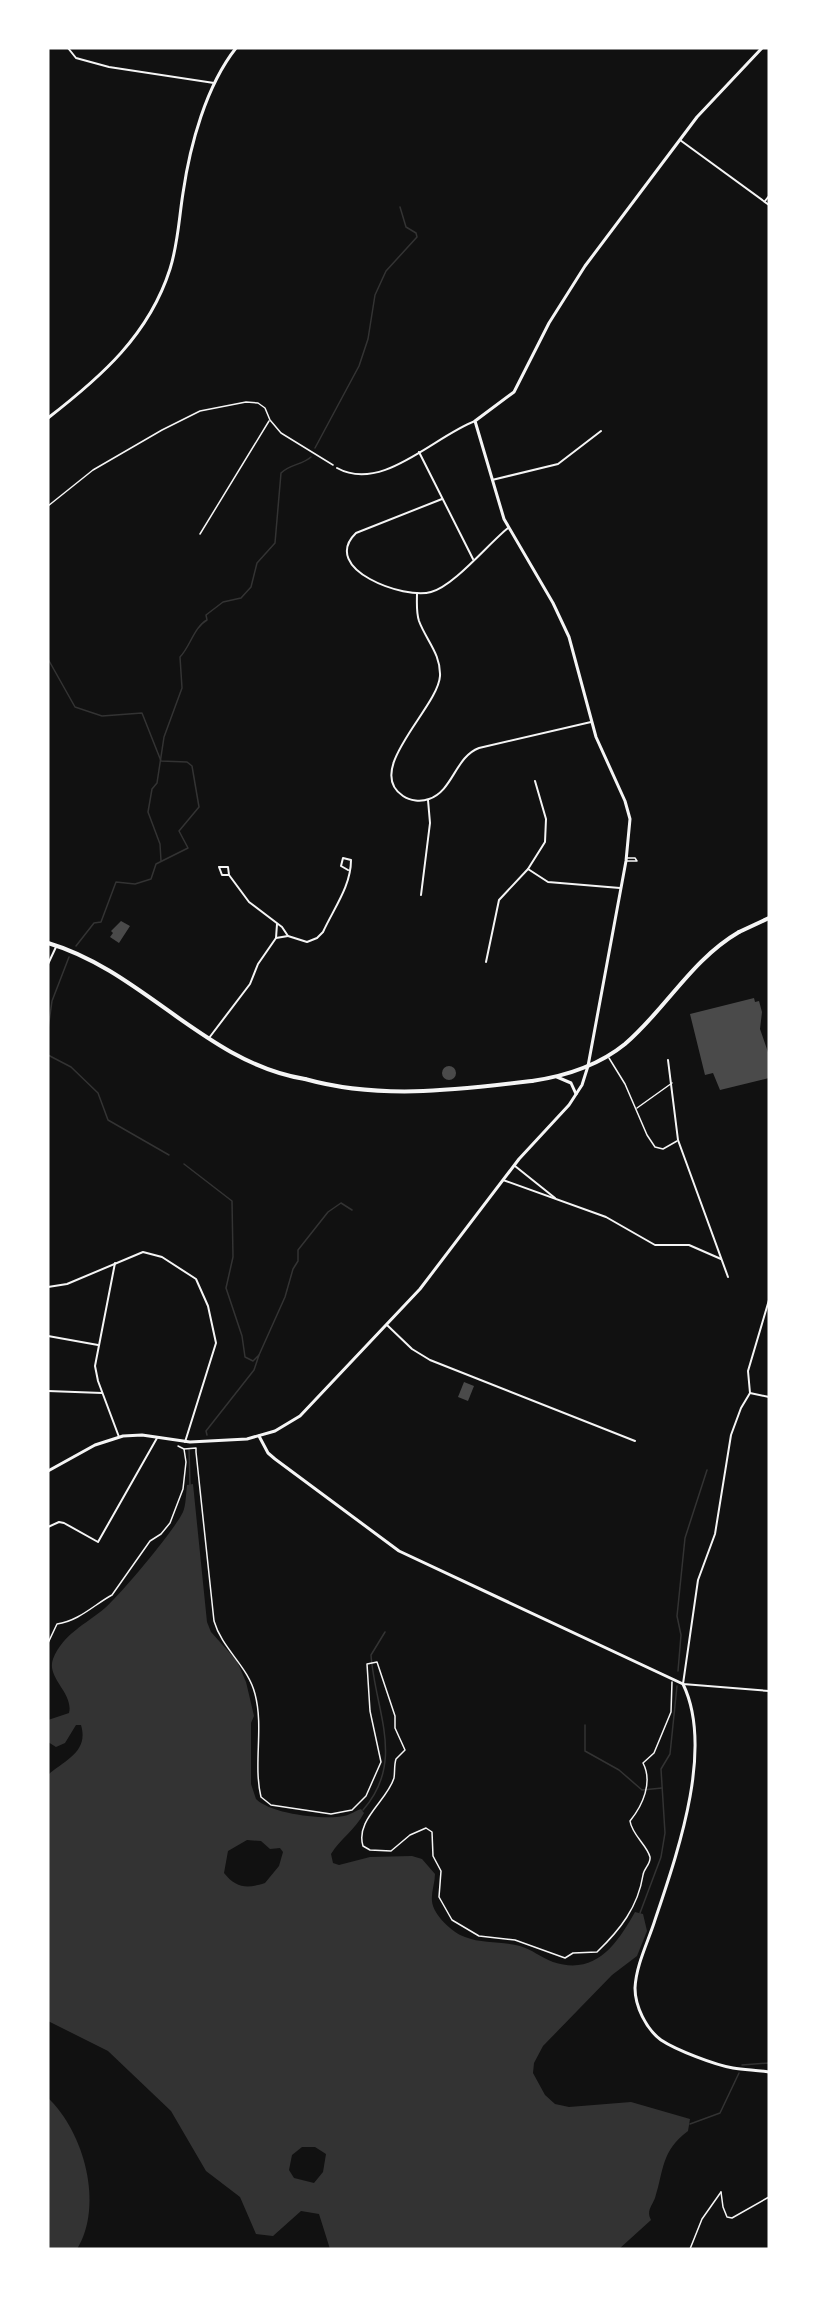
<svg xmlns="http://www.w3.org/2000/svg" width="817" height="2297" font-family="Figtree,sans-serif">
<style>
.water{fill:#333;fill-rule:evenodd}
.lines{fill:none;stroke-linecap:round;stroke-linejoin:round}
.stream{stroke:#333;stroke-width:1.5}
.building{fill:#4a4a4a}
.path{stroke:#f5f5f5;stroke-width:1.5}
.service{stroke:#f5f5f5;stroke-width:1.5}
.minor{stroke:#f5f5f5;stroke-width:2}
.tertiary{stroke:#f5f5f5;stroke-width:3}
.primary{stroke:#f5f5f5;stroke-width:4}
.trunk{stroke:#f5f5f5;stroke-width:4}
</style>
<rect width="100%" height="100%" fill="#111"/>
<!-- water -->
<g class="water">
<path d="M193,1484L207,1622L211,1632L237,1661L246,1682L254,1716L251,1723V1784L256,1799C271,1814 323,1820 344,1816C350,1815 355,1811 361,1809L364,1813C355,1830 341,1838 331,1854L333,1863L339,1865L370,1857L412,1856L422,1859L435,1874C435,1883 431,1892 432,1901C433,1915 453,1933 465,1937C482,1944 503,1941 520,1946C531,1949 542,1958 553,1962C596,1976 617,1944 635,1912L643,1914L647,1931L637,1956L612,1975L543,2046L534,2063L533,2073L545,2095L555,2104L569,2107L631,2102L690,2119L688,2131C661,2151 664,2170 655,2198C652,2206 646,2211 651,2220L619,2249H330L319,2214L301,2211L273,2236L256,2234L240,2197L206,2171L171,2111L108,2051L48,2021V1775C65,1760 89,1752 81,1725H76L65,1743L56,1747L48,1742V1720L69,1713C74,1693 46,1678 53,1659C63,1634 86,1624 105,1608C121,1594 174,1531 183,1512C186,1505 186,1493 187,1485ZM247,1840L261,1841L270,1849L280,1848L283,1852L279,1866L265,1883C247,1889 236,1888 224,1873L228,1851ZM302,2147H315L326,2154L323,2172L314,2183L294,2178L289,2170L292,2155Z"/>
<path d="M48,2098C84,2132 104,2205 77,2249H48Z"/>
</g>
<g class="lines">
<!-- stream -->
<g class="stream">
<polyline points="315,448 359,366 368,339 375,295 386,271 417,237 416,233 406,227 400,207"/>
<polyline points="48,659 75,707 102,716 142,713 161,761 187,762 192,766 199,807 179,831 188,848 156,864 151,879 135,884 116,882 101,922 94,923 76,946"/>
<path d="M161,861L160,844L148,812L152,789L157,783L164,737L182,688L180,657C190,647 194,627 207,620L206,615L223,602L241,598L251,587L257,563L275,543L281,473C290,464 302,465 311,457"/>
<polyline points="48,1029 52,1001 69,957"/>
<polyline points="48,1055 71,1067 98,1093 108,1120 169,1155"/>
<polyline points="184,1164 232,1201 233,1257 226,1288 242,1336 245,1357 253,1361 259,1355 254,1370 206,1431 207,1435"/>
<polyline points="259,1355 285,1297 293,1269 298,1261 298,1250 328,1212 341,1203 352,1210"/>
<polyline points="189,1449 190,1485"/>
<polyline points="678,1671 681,1635 677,1616 685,1538 707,1470"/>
<polyline points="585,1725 585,1751 619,1770 642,1790 662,1788"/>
<path d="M363,1810C406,1761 375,1711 371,1655L385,1632"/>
<polyline points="640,1913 661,1857 665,1833 661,1769 670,1754 677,1686"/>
<polyline points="742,2065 769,2063"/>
<polyline points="690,2124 720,2113 739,2073"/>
</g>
</g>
<!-- building -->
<g class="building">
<polygon points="121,921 130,926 119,943 110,937 113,933 111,931"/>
<polygon points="754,998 755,1002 759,1001 762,1012 760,1029 769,1055 769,1078 720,1090 713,1073 705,1075 690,1014"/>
<circle cx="449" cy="1073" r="7"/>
<polygon points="464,1382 474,1386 468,1401 458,1397"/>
</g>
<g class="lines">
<!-- path -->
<g class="path">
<polyline points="48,506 93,470 162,430 200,411 246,402 258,403 265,408 270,420 281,433 333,465"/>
<polyline points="200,534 269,421"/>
<path d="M184,1449L196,1448V1452L214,1621C222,1649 248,1666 255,1694C264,1728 253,1764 261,1797L271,1805L331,1814L352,1810L366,1796L381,1762L370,1711L367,1664L377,1662L395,1716V1728L405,1750L396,1759C394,1765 395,1772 394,1778C387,1801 355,1820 363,1846L370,1850L391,1851L410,1835L426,1828L432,1832L433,1856L441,1871L439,1897L452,1920L479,1936L515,1940L565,1958L573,1953L597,1952C620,1930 638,1907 643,1875C644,1868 651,1864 650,1857C647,1845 632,1835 630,1821C643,1805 653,1782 643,1763L654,1753L671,1712L672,1682"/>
<path d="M48,1643L57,1624C79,1621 95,1604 112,1595L150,1541L161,1534L170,1523L183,1489L186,1462L184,1449L178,1446"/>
<polyline points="721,2192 723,2207 727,2217 732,2218 769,2197"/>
<polyline points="690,2249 702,2219 721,2192"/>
</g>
<!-- service -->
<g class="service">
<polyline points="626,861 637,861 635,858 627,858"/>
<polyline points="609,1058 625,1084 647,1135 655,1147 663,1149 677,1141"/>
<polyline points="637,1108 672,1083"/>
</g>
<!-- minor -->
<g class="minor">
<polyline points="68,48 76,58 109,67 214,83"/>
<polyline points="680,140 769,205"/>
<polyline points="765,201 769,196"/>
<polyline points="419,452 473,559"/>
<path d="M337,468C382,493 433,437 475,421"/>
<polyline points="492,480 558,464 601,431"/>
<path d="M442,499L356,533C319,569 405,600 431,592C454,586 488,544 508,528"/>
<path d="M417,593C417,602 416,612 419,621C426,640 441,654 440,676C438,708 363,770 403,796C410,801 421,802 429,799C453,791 455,757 479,748L591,722"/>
<polyline points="528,869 548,882 620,888"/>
<path d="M229,875H222L219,867H228L229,875L249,902L282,927L288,936L307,942L317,938L323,932C334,908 351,886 351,860L343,858L341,866L348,870"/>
<polyline points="421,895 430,823 428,800"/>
<polyline points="276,938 288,936"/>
<polyline points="486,962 499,900 528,869 545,842 546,819 535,781"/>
<polyline points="48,964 56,947"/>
<polyline points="209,1038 250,984 258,964 276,938 277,924"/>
<polyline points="668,1060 678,1140 728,1277"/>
<polyline points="515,1166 555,1198"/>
<polyline points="503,1180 606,1217 655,1245 689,1245 721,1259"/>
<polyline points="115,1263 95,1366 98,1381 119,1437"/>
<polyline points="48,1287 67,1284 143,1252 162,1257 196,1279 208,1306 216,1343 185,1442"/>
<polyline points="769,1300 748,1371 750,1393 741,1408 731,1435 715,1534 698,1580 683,1684 769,1691"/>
<polyline points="387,1325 412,1349 430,1360 635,1441"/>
<polyline points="48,1336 98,1345"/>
<polyline points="48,1391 102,1393"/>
<polyline points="750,1393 769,1397"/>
<polyline points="48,1527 59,1522 64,1523 98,1542 157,1438"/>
</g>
<!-- tertiary -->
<g class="tertiary">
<path d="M48,418C101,377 149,335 170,269C178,244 179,218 183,193C190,145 206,86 236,48"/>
<polyline points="557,1077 571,1083 576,1094"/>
<path d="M259,1436L268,1453L275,1459L399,1551L683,1684C715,1750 676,1857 654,1923C647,1944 636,1966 635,1988C635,2006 646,2029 661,2040C676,2050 715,2065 733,2068C745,2070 757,2070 769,2072"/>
<polyline points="48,1471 95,1445 123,1436 142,1435 190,1442 247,1439 275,1431 300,1416 420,1289 519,1159 569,1105 582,1085 588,1066 626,861 630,819 625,801 596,737 569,637 553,603 504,519 475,421 514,392 549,323 585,266 697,117 762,48"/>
</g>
<!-- primary -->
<g class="primary">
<path d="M48,943C143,971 206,1063 305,1079"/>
<path d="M532,1081C566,1076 598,1066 625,1044C666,1009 691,960 739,932"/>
</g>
<!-- trunk -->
<g class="trunk">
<polyline points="739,932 769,918"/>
<path d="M305,1079C380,1100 456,1090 532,1081"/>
</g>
</g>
<!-- border -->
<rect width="817" height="2297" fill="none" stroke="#ffffff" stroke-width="99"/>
</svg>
